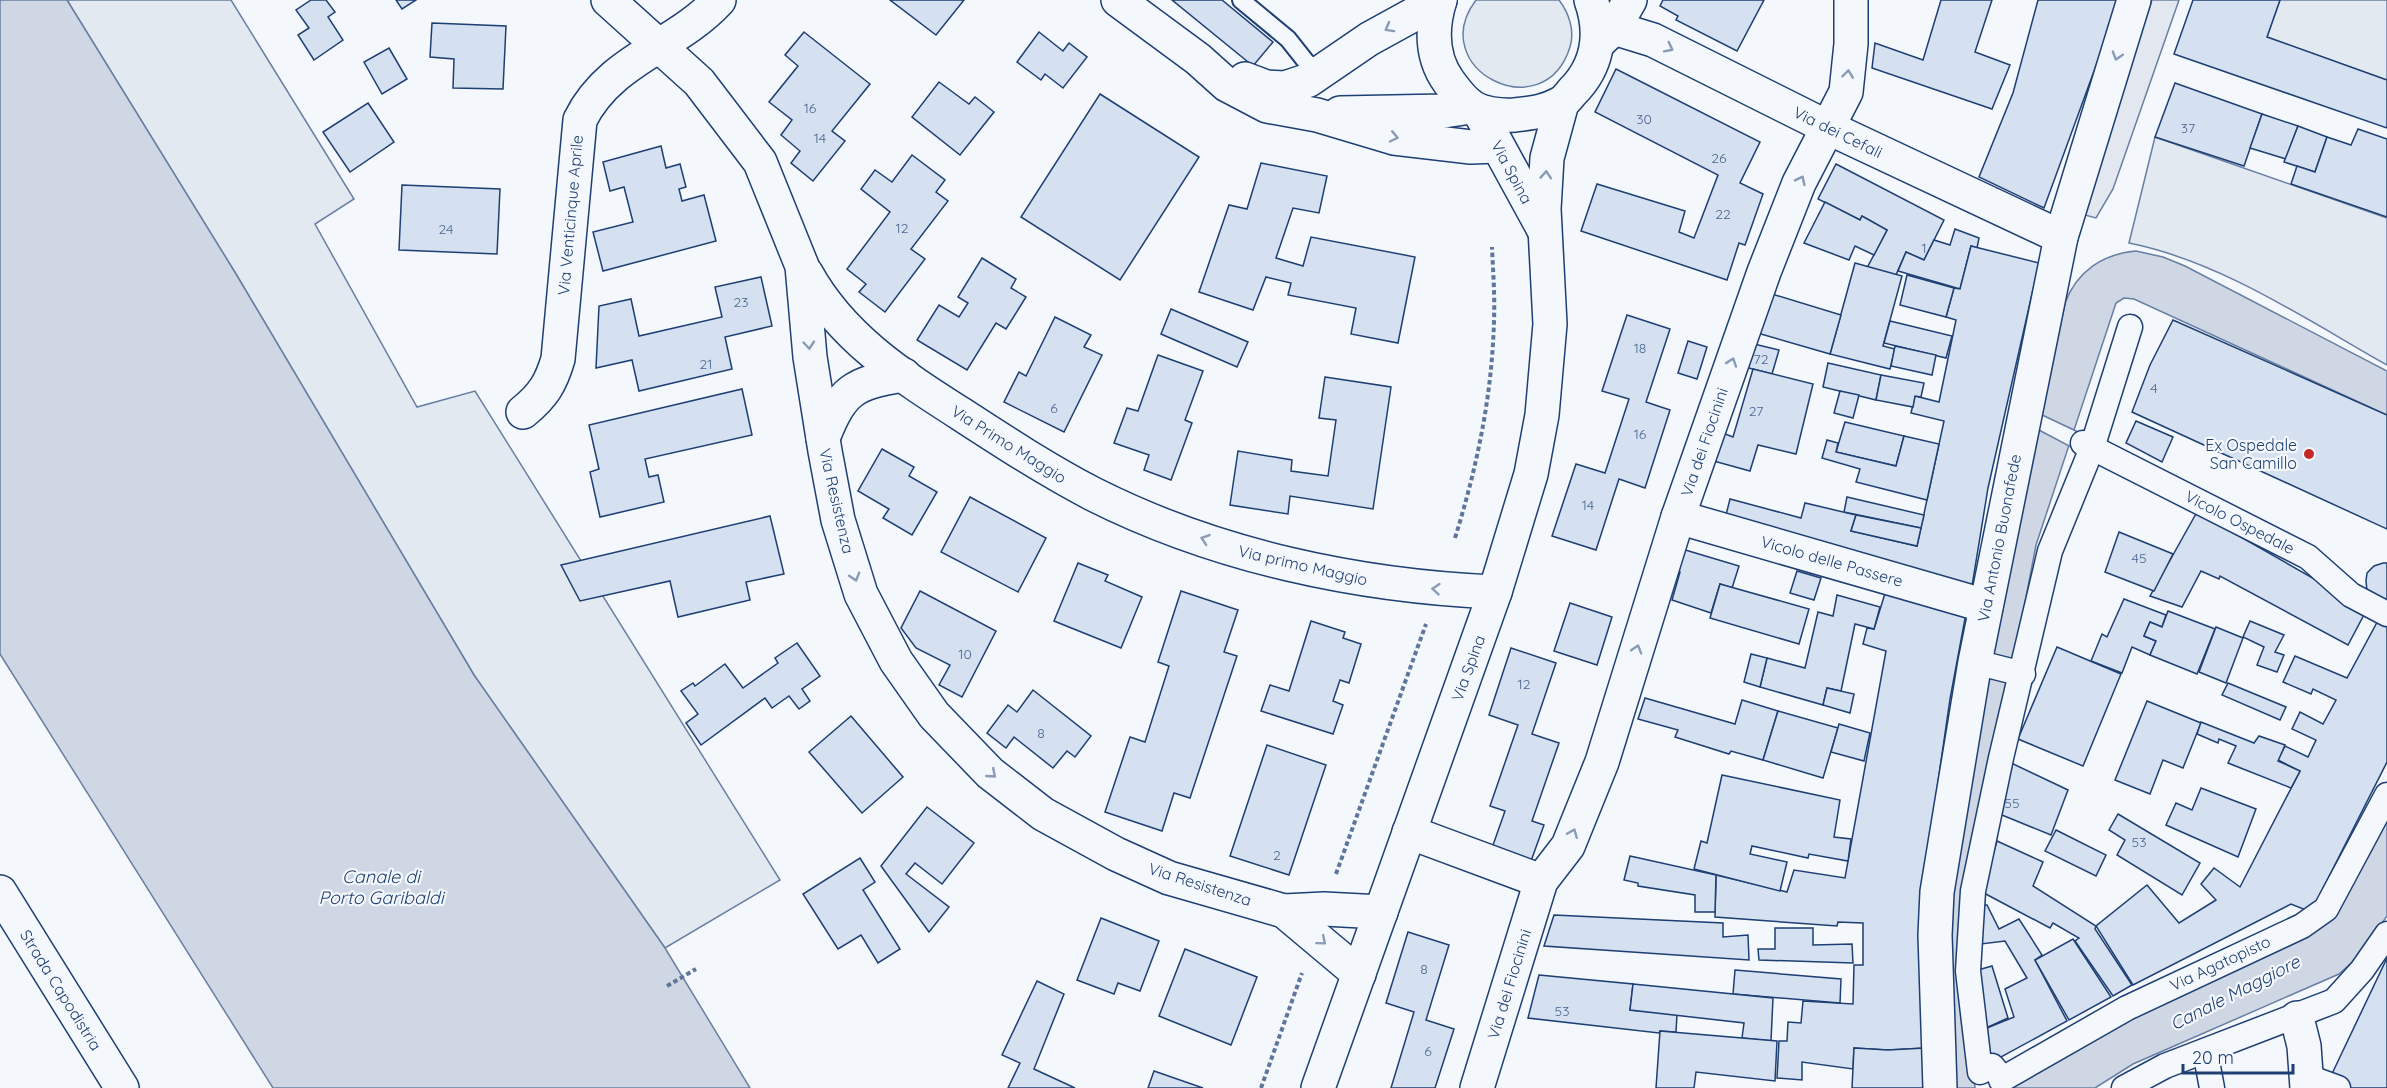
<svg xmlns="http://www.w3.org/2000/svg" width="2387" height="1088" font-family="Quicksand,sans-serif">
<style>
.green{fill:#e3e9f0;stroke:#687fa3;stroke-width:1.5}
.parking{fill:#e3e8f0;stroke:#687fa3;stroke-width:1.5}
.water{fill:#cfd7e4;stroke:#687fa3;stroke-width:1.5}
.pier{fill:#f4f7fb;stroke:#687fa3;stroke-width:1.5}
.building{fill:#d5e0f0;stroke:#1d3f73;stroke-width:1.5}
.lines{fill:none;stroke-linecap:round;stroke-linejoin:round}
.service-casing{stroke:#1d3f73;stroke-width:20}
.pedestrian-casing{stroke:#1d3f73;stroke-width:27}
.minor-casing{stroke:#1d3f73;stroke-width:36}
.tertiary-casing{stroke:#1d3f73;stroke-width:36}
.path{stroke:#5e769c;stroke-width:4;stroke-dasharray:4.5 3;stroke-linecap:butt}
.service{stroke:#f4f7fb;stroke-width:16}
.pedestrian{stroke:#f4f7fb;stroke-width:24}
.minor{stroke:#f4f7fb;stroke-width:33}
.tertiary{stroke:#f4f7fb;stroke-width:33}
.oneway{stroke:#889bb7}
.poi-dot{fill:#c62828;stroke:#f4f7fb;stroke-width:2}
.labels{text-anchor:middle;stroke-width:4.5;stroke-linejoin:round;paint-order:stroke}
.number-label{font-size:14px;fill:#4b6792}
.street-label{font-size:16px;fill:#1d3f73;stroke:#f4f7fb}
.poi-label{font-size:16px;fill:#1d3f73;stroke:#f4f7fb;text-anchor:end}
.water-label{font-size:18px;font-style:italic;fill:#1d3f73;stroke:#f4f7fb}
</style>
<rect width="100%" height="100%" fill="#f4f7fb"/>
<!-- green -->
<g class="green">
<polygon points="67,0 231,0 354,199 315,224 417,407 475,391 780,880 665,948 474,675 236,274"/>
<path d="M1476,0H1559C1569,13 1575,31 1570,47C1544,130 1424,69 1476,0Z"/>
<polygon points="2280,0 2387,0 2387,80 2267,37"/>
<path d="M2155,137L2387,218V365C2307,320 2220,261 2129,243Z"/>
</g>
<!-- parking -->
<polygon class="parking" points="2152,0 2179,0 2113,189 2096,218 2081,214 2085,192"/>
<!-- water -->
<g class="water">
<polygon points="0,0 67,0 236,274 474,675 665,948 750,1088 273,1088 0,654"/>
<path d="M2136,251L2163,257L2185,266L2387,371V415L2134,299L2124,298L2116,303L2036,545L2013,665L1965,972L1975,1088H1956L1949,914L1989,674L2065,303C2077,271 2103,254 2136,251Z"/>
<polygon points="2387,819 2387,916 2358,957 2339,974 2133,1064 2095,1088 2009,1088 2128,1020 2289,943"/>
</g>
<!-- pier -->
<polygon class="pier" points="2040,414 2076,431 2071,447 2037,429"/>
<!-- building -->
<g class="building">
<polygon points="311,0 326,0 335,12 328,17 343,40 314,60 298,35 309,28 296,10"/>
<polygon points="396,0 416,0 402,9"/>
<polygon points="890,0 964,0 936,35"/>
<polygon points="1172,0 1222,0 1273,42 1253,66"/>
<polygon points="1663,0 1764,0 1737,51 1676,20 1678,16 1660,6"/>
<polygon points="1941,0 1992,0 1975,52 2010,65 1992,109 1872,68 1875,43 1923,60"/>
<polygon points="2038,0 2120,0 2044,208 1979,177 2013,93"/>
<polygon points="2193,0 2280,0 2267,37 2387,80 2387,128 2174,54"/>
<polygon points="432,23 506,26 503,89 453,88 454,59 430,57"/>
<polygon points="804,32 870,84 832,131 845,141 813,181 791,163 800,151 781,135 792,120 769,102 798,66 785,55"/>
<polygon points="1039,32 1063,51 1069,43 1087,57 1063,88 1045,74 1041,80 1017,62"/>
<polygon points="389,48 407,79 382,94 364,62"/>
<polygon points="1616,69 1760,142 1740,183 1763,194 1745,245 1739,243 1727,280 1581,231 1597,184 1685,211 1679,232 1694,238 1718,175 1595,112"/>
<polygon points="939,82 969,104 975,97 994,112 960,155 912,117"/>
<polygon points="2175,83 2262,114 2244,166 2155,137"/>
<polygon points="1100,94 1199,157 1120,280 1021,217"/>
<polygon points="368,103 394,142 350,172 323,132"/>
<polygon points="2262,114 2298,126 2286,159 2250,148"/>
<polygon points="2298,126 2327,137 2315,172 2284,162"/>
<polygon points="2358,129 2387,139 2387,217 2291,184 2297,166 2315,172 2327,137 2351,145"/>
<polygon points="661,146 666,168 680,164 686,187 679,189 682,201 704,195 716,241 603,271 593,232 633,222 624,187 610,191 603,162"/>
<polygon points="912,155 945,180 936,192 948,201 911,249 925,259 885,312 859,292 866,284 847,269 890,212 861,189 875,170 892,182"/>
<polygon points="1261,163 1327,176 1319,213 1293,208 1276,258 1303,266 1311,237 1415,257 1398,343 1351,334 1356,308 1288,295 1291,283 1266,277 1253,310 1199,292 1229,205 1247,209"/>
<polygon points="1836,164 1944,220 1924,260 1906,252 1896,275 1867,268 1887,230 1862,216 1860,220 1818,199"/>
<polygon points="402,185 500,189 497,254 399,250"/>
<polygon points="1825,202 1860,220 1862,216 1887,230 1874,255 1855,246 1849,260 1804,243"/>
<polygon points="1955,229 1979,238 1977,248 1971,246 1960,289 1898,271 1906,252 1924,260 1934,240 1950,245"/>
<polygon points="1971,246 2039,263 1988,488 1971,592 1724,523 1730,499 1801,518 1805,503 1856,515 1851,531 1917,546 1944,421 1911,413 1915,396 1939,402 1956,320 1946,317 1954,288 1960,289"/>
<polygon points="982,258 1016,279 1011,288 1026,297 1006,329 996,323 967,370 917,340 939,305 959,317 968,303 958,297"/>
<polygon points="1855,263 1902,276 1883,346 1895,349 1890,369 1830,354"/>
<polygon points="1907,275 1954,288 1946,317 1900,305"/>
<polygon points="761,277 772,326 725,337 732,369 639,391 632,360 596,368 599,306 631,299 639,336 722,317 715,287"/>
<polygon points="1772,294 1841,315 1830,354 1754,332"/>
<polygon points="1171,309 1248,342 1237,367 1161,334"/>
<polygon points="1627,315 1670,329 1646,402 1670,410 1645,488 1619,479 1596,550 1552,536 1576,464 1605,473 1629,399 1602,391"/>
<polygon points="1055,317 1091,335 1084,347 1102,355 1064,432 1004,402 1019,372 1026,376"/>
<polygon points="2173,320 2387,415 2387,529 2132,412 2150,365"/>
<polygon points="1890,321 1952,336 1946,358 1884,343"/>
<polygon points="1688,341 1707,347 1697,379 1678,373"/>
<polygon points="1750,343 1779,350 1772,374 1741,366"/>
<polygon points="1895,346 1936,355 1932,375 1891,366"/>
<polygon points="1158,355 1203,371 1185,420 1192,423 1171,480 1144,470 1149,455 1114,443 1127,408 1138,411"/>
<polygon points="1828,363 1881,375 1876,400 1823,387"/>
<polygon points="1753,369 1813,384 1796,454 1758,445 1750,471 1710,460 1720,432 1733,437"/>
<polygon points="1881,375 1924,383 1921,397 1915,396 1913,407 1876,400"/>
<polygon points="1325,377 1391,387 1373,509 1290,496 1288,514 1230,505 1238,451 1292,460 1291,471 1328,476 1336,420 1319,418"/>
<polygon points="742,389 752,435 645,459 649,477 658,475 664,502 600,517 590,472 599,469 589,425"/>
<polygon points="1840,391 1859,395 1853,418 1834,413"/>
<polygon points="2136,421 2173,437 2162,462 2126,443"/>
<polygon points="1845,422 1904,436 1896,466 1836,452"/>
<polygon points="1904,436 1939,444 1927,500 1856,482 1860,469 1822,458 1827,440 1838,443 1836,452 1896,466"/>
<polygon points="882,449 914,467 909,476 937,492 912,535 883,518 889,509 858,491"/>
<polygon points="970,497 1046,538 1018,592 941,552"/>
<polygon points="1847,497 1924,515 1921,528 1844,512"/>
<polygon points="2197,512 2367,609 2348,645 2220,576 2219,579 2201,571 2182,607 2150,596"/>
<polygon points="1856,515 1921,528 1917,546 1851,531"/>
<polygon points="770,516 784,574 746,582 750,600 678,617 670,581 580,601 561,565"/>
<polygon points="2119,532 2173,554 2154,591 2105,572"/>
<polygon points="1682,549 1739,566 1732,588 1720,584 1711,613 1672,600 1680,572 1676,571"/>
<polygon points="1078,563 1108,575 1105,581 1142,597 1121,648 1054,621"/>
<polygon points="2383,563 2387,563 2387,608 2367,591 2366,581 2367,573 2374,566"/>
<polygon points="1797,571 1821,578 1814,600 1790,593"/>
<polygon points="1720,584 1809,609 1799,644 1710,618"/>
<polygon points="1887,587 1967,608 1950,699 1927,858 1925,1048 1888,1050 1854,1048 1853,1069 1802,1062 1802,1080 1777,1078 1779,1041 1787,1041 1788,1022 1801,1023 1803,1001 1853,1004 1854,965 1863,965 1863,923 1838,922 1837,926 1715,917 1716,875 1787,892 1794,870 1845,878 1886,651 1863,644 1867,628 1874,629"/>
<polygon points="920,591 996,631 962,697 939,685 950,665 916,648 901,628"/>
<polygon points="1181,591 1238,610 1224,652 1237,656 1190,798 1174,793 1162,831 1105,812 1130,737 1145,742 1169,666 1158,662"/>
<polygon points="1837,595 1880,607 1874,629 1855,624 1841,691 1827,688 1823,705 1760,687 1767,658 1805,668 1818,612 1833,616"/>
<polygon points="2124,599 2166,615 2162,627 2150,622 2144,636 2156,641 2150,655 2132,647 2122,673 2091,661 2102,634 2107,637"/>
<polygon points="1570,603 1612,617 1597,665 1554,651"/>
<polygon points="2168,611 2215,629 2197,674 2150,655 2156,641 2144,636 2150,622 2162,627"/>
<polygon points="2381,615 2387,618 2387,762 2311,912 2291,904 2133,985 2096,926 2147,885 2179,923 2216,900 2201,884 2214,868 2240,887 2300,771 2278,760 2285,746 2308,757 2316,740 2292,729 2300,712 2323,724 2336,700 2313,689 2311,694 2283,682 2295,656 2347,678"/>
<polygon points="1311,621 1345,632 1343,638 1361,644 1349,683 1340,680 1333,701 1343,705 1333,734 1261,711 1270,685 1289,691"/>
<polygon points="2250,621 2284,635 2275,652 2284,655 2277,672 2257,665 2264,647 2243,637"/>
<polygon points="2216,627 2243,638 2226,683 2199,672"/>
<polygon points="797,643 820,676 802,689 810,701 799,709 789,696 772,708 765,698 701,745 686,723 698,714 681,691 693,683 695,686 725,664 743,688 778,663 775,658"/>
<polygon points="2057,647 2121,674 2083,766 2018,739"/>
<polygon points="1511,648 1556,663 1532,734 1559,743 1532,821 1544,825 1531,861 1492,848 1505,811 1490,806 1518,725 1489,715"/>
<polygon points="1751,654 1767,658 1760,687 1744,682"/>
<polygon points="2228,683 2286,707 2280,720 2222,695"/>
<polygon points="1827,688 1854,694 1850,713 1823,705"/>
<polygon points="1033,690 1091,736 1075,757 1067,751 1053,768 1014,737 1006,748 987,733 1008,705 1017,712"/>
<polygon points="1645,698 1735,724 1742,700 1778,711 1763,760 1731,751 1729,754 1675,737 1678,730 1638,719"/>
<polygon points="2147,701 2201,723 2183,768 2163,760 2150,794 2115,780"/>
<polygon points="1778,711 1838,728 1823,778 1763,760"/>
<polygon points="851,716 903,777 862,813 809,752"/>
<polygon points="2201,722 2254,743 2259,736 2285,745 2278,761 2300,771 2291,788 2228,763 2236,746 2219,739 2218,743 2197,734"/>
<polygon points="1839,724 1870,733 1864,761 1831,752"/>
<polygon points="1267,745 1326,765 1289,875 1230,856"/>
<polygon points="2007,761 2068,790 2051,835 1997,813"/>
<polygon points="1722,775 1840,800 1834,837 1851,839 1848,861 1809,854 1808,858 1752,846 1750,854 1787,862 1780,891 1694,869 1701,841 1707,843"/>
<polygon points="2201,788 2256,809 2238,857 2166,825 2176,803 2192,810"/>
<polygon points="927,807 974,843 942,884 915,863 906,874 949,907 929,932 881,866"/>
<polygon points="2118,814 2200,863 2182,895 2117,855 2125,840 2109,830"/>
<polygon points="2056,830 2106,855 2096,876 2045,851"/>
<polygon points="1997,841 2043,862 2033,886 2096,926 2095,929 2132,985 2113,996 2075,941 2079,938 2053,923 2050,928 1982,892"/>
<polygon points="1630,856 1716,875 1715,912 1695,912 1695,895 1638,886 1638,883 1624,880"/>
<polygon points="860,858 875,882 863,890 900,949 878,963 861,935 838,949 803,894"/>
<polygon points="1981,905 1987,905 1999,929 2019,919 2042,955 2035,960 2067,1021 1990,1063 1977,1032 2014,1017 2005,989 2027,978 2005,941 1981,944"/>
<polygon points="1554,915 1723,923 1723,937 1748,935 1749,960 1544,946"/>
<polygon points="1101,918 1159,941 1140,991 1118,983 1114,994 1077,980"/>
<polygon points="1775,928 1813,928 1813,945 1852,944 1853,963 1759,960 1758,949 1775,949"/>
<polygon points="1408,932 1449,945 1426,1020 1454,1029 1435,1088 1391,1088 1414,1012 1386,1003"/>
<polygon points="2073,939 2111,997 2069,1020 2035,960"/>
<polygon points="1185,949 1257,977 1231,1045 1159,1016"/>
<polygon points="2387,958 2387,1088 2348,1088 2329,1080"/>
<polygon points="1992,966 2008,1018 1986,1028 1971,972"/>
<polygon points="1735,970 1841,979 1840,1003 1733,994"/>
<polygon points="1539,975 1633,984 1630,1010 1677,1014 1676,1032 1660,1031 1659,1033 1528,1018"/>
<polygon points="1037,981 1064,994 1034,1069 1075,1088 1008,1088 1020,1063 1002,1055"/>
<polygon points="1633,984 1773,998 1771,1041 1742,1038 1744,1023 1630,1010"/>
<polygon points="1660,1031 1777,1041 1775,1081 1696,1072 1694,1088 1656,1088"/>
<polygon points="1854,1048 1888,1050 1925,1048 1926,1088 1852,1088"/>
<polygon points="1154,1071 1203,1088 1148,1088"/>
</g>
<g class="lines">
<defs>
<polyline id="service" points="1241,0 1288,39 1307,63 1324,71"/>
<g id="pedestrian">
<polyline points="2083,443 2308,557 2351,595 2387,614"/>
<polyline points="1975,662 2023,674"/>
<polyline points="2205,1051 2212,1088"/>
<polyline points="2308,1077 2338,1088"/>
<polyline points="2002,1078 1992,1066 1980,1072 1968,971 1973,891 2001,758 2050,551 2092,448 2130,327"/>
<polyline points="2001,1080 2127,1008 2302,926 2326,909 2387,795"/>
<polyline points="2124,1088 2165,1066 2334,1001 2362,970 2387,934"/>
</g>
<g id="minor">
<polyline points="608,0 699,82 760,162 802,266 810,357 825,451 838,520 861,594 896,661 934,715 990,773 1043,814 1116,854 1169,878 1284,911 1324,909 1381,912"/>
<polyline points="1118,0 1198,59 1227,85 1267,106 1317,115 1394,138 1471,147 1497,146"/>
<polyline points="1614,28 1653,40 1829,128 2061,237"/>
<polyline points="1599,42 1614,28 1630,0"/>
<polyline points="1245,79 1266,87 1285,88 1309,80 1369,39 1440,0"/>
<polyline points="1340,113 1444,111 1471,107"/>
<path d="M806,273C841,337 900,375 961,414C1004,442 1047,470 1093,494C1216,556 1357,586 1495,592"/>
<path d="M523,412C543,396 551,383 558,359L580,120C610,59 676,47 719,0"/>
<path d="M823,438C842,390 853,383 904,375"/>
<polyline points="1678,517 1986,606"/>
<polyline points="1409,832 1541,881"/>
<polyline points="0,892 122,1088"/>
<polyline points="1284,911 1359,974"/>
<polyline points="2297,1018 2304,1046 2307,1088"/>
<polyline points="1477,1088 1541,881 1568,846 1602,762 1678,517 1764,272 1799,183 1846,92 1851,44 1851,0"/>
<polyline points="1940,1088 1935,935 1937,892 1975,662 2061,237 2134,0"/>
</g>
<g id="tertiary">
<path d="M1440,0C1431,29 1431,57 1449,82C1456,91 1462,100 1471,106C1481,114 1502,116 1515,115C1531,113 1545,112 1559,104C1564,102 1568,97 1572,92C1598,66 1603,34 1591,0"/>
<polyline points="1479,111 1544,230"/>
<polyline points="1318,1088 1495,592 1531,474 1542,415 1550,324 1544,209 1547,158 1562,103"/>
</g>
</defs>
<!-- service casing -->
<use href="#service" class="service-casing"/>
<!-- pedestrian casing -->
<use href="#pedestrian" class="pedestrian-casing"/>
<!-- minor casing -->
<use href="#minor" class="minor-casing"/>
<!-- tertiary casing -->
<use href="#tertiary" class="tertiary-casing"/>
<!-- path -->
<g class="path">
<path d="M1455,538C1477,467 1492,396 1494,321C1495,296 1493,271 1492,247"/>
<polyline points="1336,874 1426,624"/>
<polyline points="667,986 696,969"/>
<polyline points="1261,1088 1302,973"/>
</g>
<!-- service -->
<use href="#service" class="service"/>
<!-- pedestrian -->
<use href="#pedestrian" class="pedestrian"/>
<!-- minor -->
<use href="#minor" class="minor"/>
<!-- tertiary -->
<use href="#tertiary" class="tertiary"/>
</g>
<!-- one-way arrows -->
<defs><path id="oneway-chevron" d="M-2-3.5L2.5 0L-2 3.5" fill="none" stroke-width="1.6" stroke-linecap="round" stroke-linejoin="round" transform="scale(1.5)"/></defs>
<g class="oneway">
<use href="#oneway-chevron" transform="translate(1389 28) rotate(151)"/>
<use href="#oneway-chevron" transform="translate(1669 48) rotate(27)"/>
<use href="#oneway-chevron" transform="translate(2117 56) rotate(107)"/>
<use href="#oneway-chevron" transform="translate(1848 74) rotate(-83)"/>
<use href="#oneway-chevron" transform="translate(1394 137) rotate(12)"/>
<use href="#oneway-chevron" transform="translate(1546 175) rotate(-86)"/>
<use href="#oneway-chevron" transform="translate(1801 180) rotate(-64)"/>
<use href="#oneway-chevron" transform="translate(809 345) rotate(85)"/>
<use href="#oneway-chevron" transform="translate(1732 362) rotate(-71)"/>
<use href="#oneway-chevron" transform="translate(1205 539) rotate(-161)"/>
<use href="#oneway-chevron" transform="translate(855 577) rotate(73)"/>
<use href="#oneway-chevron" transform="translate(1436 589) rotate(-175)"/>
<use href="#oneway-chevron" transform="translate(1637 649) rotate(-73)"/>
<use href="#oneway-chevron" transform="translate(992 774) rotate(41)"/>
<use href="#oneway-chevron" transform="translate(1573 833) rotate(-68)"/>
<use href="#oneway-chevron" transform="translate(1322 941) rotate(40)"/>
</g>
<!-- markers -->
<circle class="poi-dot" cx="2309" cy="454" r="6"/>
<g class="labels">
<!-- number labels -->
<g class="number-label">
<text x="810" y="113">16</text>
<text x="1644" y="124">30</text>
<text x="2188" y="133">37</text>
<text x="820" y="143">14</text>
<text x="1719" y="163">26</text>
<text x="1723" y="219">22</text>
<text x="902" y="233">12</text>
<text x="446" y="234">24</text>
<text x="1924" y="253">1</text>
<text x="741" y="307">23</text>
<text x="1640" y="353">18</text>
<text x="1761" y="364">72</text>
<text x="706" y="369">21</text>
<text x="2154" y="393">4</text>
<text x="1054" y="413">6</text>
<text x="1756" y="416">27</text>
<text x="1640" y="439">16</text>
<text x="1588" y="510">14</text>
<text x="2139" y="563">45</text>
<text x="965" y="659">10</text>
<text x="1524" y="689">12</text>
<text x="1041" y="738">8</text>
<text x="2012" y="808">55</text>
<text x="2139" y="847">53</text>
<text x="1277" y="860">2</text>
<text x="1424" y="974">8</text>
<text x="1562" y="1016">53</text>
<text x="1428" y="1056">6</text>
</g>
<!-- street labels -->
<g class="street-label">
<text transform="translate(1838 132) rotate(26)" y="6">Via dei Cefali</text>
<text transform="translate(1512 172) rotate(62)" y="6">Via Spina</text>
<text transform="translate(570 215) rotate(-85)" y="6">Via Venticinque Aprile</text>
<text transform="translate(1704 442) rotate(-71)" y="6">Via dei Fiocinini</text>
<text transform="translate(1009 444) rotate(32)" y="6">Via Primo Maggio</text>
<text transform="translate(837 501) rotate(77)" y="6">Via Resistenza</text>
<text transform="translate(2240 522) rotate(27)" y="6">Vicolo Ospedale</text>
<text transform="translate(1999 538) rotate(-79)" y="6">Via Antonio Buonafede</text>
<text transform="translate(1832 561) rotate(16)" y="6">Vicolo delle Passere</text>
<text transform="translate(1303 565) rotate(13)" y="6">Via primo Maggio</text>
<text transform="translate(1468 668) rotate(-70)" y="6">Via Spina</text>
<text transform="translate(1200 884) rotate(18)" y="6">Via Resistenza</text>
<text transform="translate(2220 963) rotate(-25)" y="6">Via Agatopisto</text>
<text transform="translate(1509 984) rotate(-73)" y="6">Via dei Fiocinini</text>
<text transform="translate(61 990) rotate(58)" y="6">Strada Capodistria</text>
</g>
<!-- poi labels -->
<g class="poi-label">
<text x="2297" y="451">Ex Ospedale<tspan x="2297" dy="18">San Camillo</tspan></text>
</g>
<!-- water labels -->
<g class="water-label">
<text x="381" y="883">Canale di<tspan x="381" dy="21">Porto Garibaldi</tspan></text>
<text transform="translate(2235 993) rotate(-27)" y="6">Canale Maggiore</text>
</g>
</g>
<!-- scale -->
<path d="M2183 1064v9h110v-9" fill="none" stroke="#1d3f73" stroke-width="3"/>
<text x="2192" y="1064" font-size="18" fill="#1d3f73" stroke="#f4f7fb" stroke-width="4.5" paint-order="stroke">20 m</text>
</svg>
